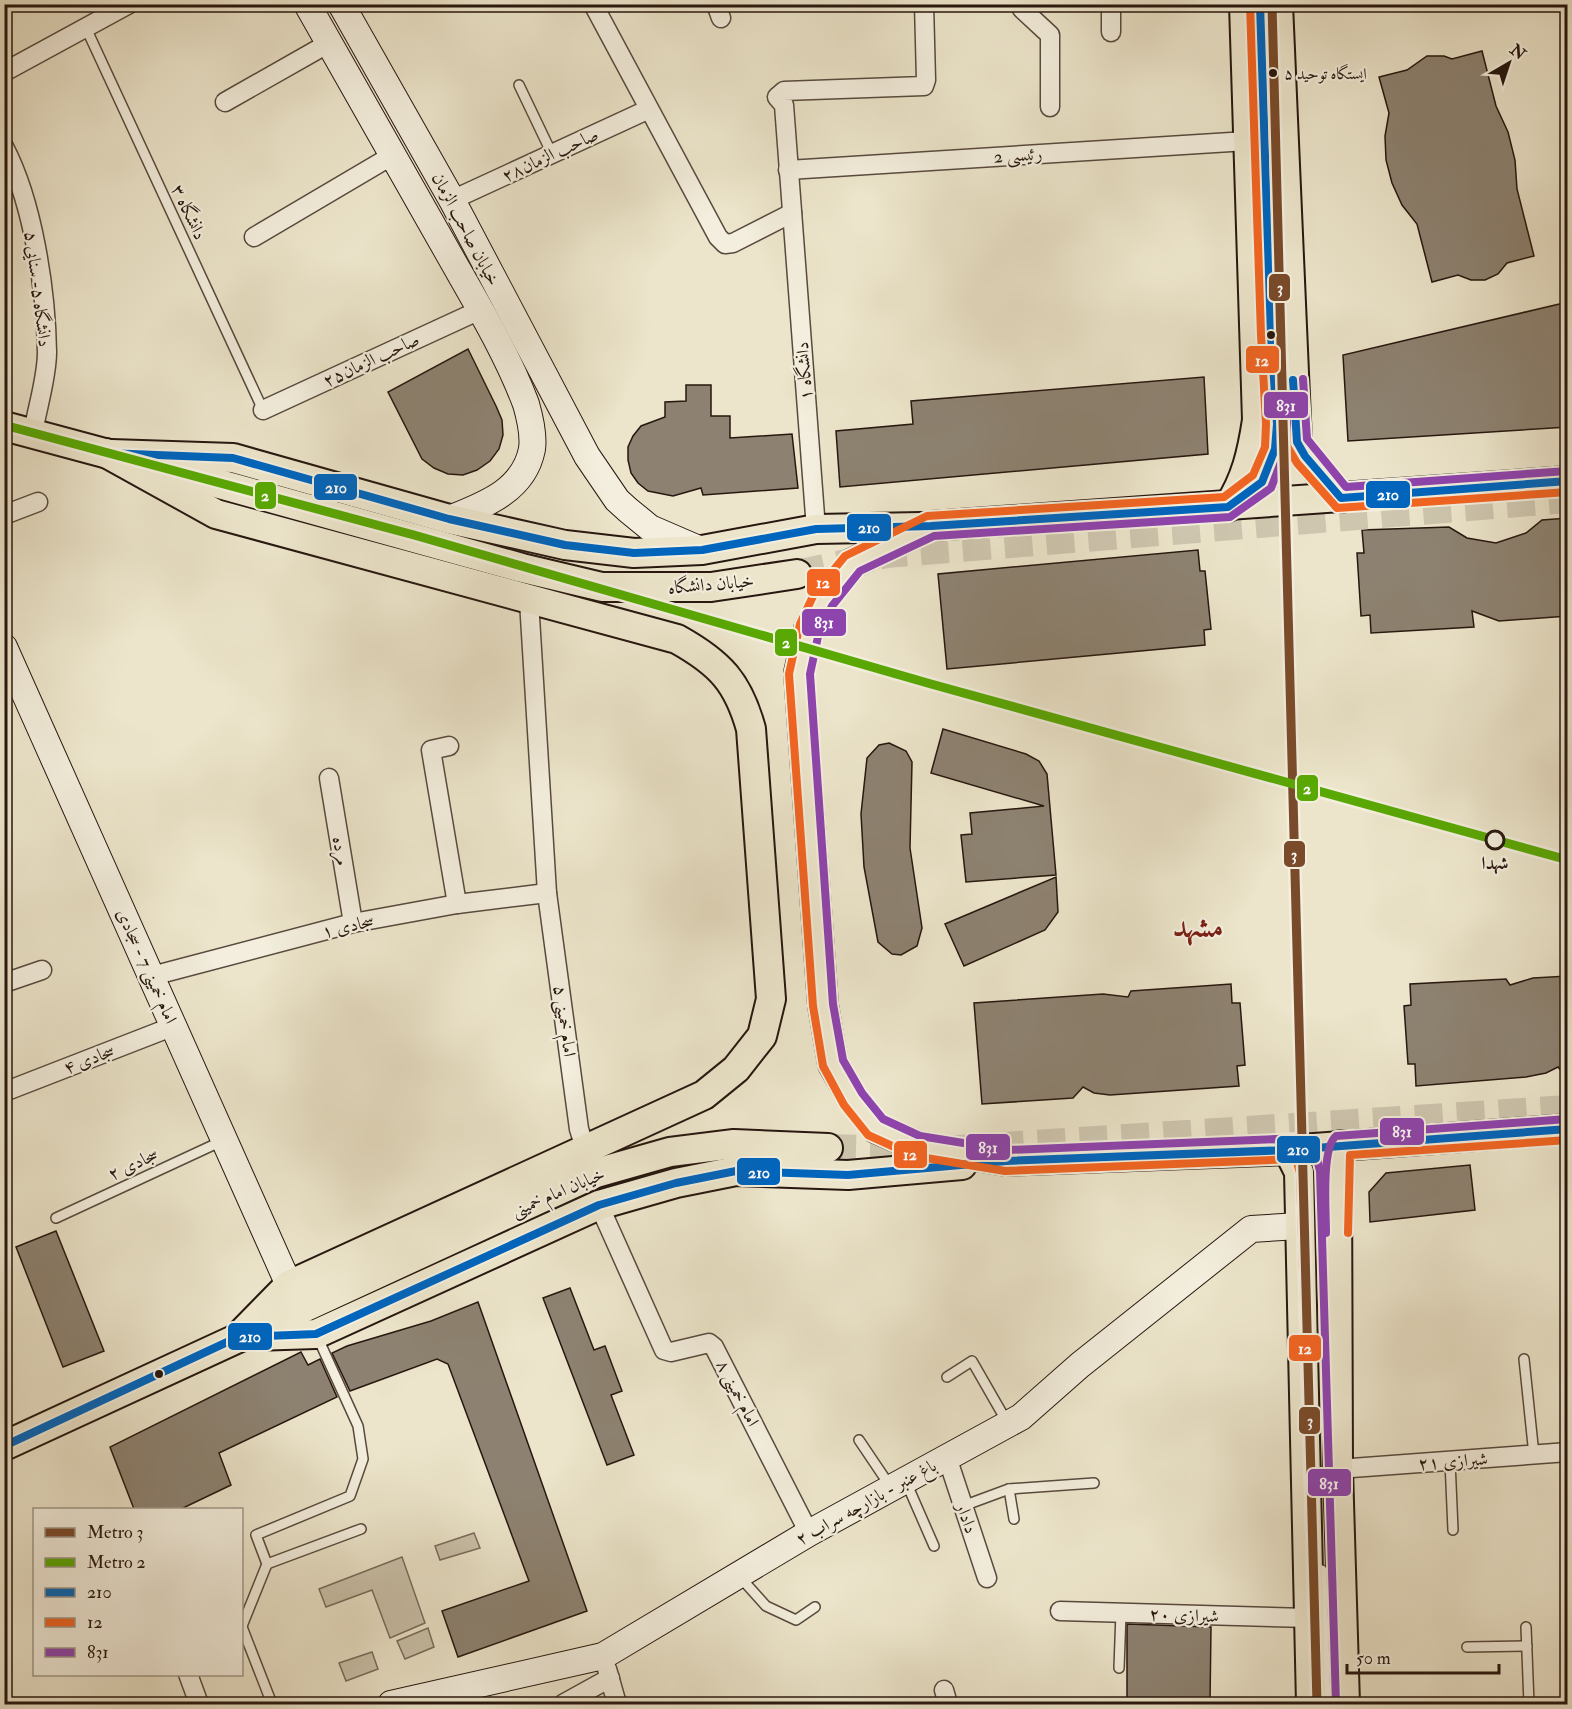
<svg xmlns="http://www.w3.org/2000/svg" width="1572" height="1709" font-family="'IM FELL Double Pica',Amiri,serif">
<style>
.green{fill:#cbc2ab;stroke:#796c5d;stroke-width:1.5}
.building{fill:#8d8271;stroke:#27170f;stroke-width:1.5}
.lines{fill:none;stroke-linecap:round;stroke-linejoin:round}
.primary-tunnel{stroke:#cec6af;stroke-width:28;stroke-dasharray:28 14;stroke-linecap:butt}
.lane-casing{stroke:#584a3e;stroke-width:12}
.street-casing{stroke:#584a3e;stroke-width:21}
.secondary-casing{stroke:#27170f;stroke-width:28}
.primary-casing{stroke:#27170f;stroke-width:32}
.lane{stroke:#f3eedd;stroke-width:9}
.street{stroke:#f3eedd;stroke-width:18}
.secondary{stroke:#f3eedd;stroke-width:26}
.primary{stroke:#ece5cb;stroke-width:28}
.bus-1-casing{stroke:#f3eedd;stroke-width:12}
.bus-2-casing{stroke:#f3eedd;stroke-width:12}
.bus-3-casing{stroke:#f3eedd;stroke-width:12}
.bus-1{stroke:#0065bd;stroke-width:8}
.bus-2{stroke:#f26522;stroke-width:8}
.bus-3{stroke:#8e44ad;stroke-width:8}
.metro-1-casing{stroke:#f3eedd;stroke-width:14}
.metro-2-casing{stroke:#f3eedd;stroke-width:14}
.metro-1{stroke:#7a4b2a;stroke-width:9}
.metro-2{stroke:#59a803;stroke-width:9}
.bus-dot{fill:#27170f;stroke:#f3eedd;stroke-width:2}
.stop-dot{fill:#f3eedd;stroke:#27170f;stroke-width:3}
.labels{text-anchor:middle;stroke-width:4.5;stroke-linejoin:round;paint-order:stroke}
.bus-label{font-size:16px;fill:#27170f;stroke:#f3eedd;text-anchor:start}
.street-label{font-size:18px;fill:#27170f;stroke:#f3eedd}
.stop-label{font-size:18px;font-weight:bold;fill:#27170f;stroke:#f3eedd}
.town-label{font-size:30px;font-weight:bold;fill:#7a1f14;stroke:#f3eedd}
.line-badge{stroke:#f3eedd;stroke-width:2}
.badge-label{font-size:16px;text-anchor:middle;font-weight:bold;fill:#fff}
</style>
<rect width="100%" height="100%" fill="#ece5cb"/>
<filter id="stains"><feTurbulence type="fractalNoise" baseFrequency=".00333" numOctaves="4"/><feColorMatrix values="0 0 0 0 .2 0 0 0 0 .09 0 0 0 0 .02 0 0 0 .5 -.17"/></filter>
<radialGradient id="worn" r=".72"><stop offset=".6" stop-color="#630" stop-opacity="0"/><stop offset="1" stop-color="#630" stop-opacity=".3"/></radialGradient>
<!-- green -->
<g class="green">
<polygon points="474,1533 480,1548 440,1560 435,1546"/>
<polygon points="402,1557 425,1623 390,1638 372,1590 326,1607 319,1589"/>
<polygon points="428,1628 434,1647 405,1659 397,1641"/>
<polygon points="372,1652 378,1669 346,1681 339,1663"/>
</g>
<!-- building -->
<g class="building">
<polygon points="1482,51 1496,106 1508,132 1515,160 1517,189 1534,256 1507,263 1498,274 1485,280 1471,280 1458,275 1432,282 1417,224 1402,205 1392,183 1386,160 1385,136 1389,113 1379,77 1407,70 1427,56 1444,56 1452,59"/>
<polygon points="1568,302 1568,427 1348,441 1343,355"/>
<polygon points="468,349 496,406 502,420 503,435 499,449 490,461 477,470 463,475 448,474 434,468 422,459 388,392"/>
<polygon points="1204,377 1208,454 840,487 836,431 913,424 911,401"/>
<polygon points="686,385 711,385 711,416 730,416 730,438 792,434 798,488 703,495 701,488 673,496 648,491 638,483 631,473 628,460 628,447 633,436 641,426 665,417 665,402 686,401"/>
<polygon points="1568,518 1568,616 1499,621 1472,611 1474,627 1371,633 1370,615 1361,616 1357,553 1364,553 1362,530 1449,527 1467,538 1496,543 1526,533 1542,520"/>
<polygon points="1198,550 1200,571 1205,571 1211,629 1204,630 1205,645 947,669 938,574"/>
<polygon points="943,729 1026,754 1039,761 1047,774 1056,875 966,882 961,835 972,834 970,813 1044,806 931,773"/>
<polygon points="889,743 906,751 912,762 910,848 922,928 917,946 901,955 892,954 878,942 864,867 861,814 867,758 879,745"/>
<polygon points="1056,877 1058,912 1045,930 964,966 945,924"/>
<polygon points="1568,976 1568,1079 1558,1067 1546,1073 1526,1077 1416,1086 1415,1064 1408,1064 1404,1006 1411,1005 1410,984 1506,979 1510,985 1533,978"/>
<polygon points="1231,984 1232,1003 1240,1003 1245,1065 1237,1066 1239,1086 1110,1095 1094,1093 1083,1087 1073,1098 982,1104 974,1003 1103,994 1128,997 1131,991"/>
<polygon points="1470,1165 1475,1210 1370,1222 1369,1192 1386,1173"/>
<polygon points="56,1231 104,1351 63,1367 16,1247"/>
<polygon points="570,1288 594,1350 605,1346 622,1391 611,1395 634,1455 607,1465 543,1298"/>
<polygon points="478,1302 587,1611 458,1657 442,1611 529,1581 448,1364 437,1359 350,1391 332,1353 347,1346 431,1321"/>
<polygon points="301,1352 308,1365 320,1359 337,1397 219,1453 231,1485 181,1509 134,1509 110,1447"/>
<polygon points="1127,1624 1211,1627 1210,1704 1127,1704"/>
</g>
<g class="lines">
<!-- primary-tunnel -->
<g class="primary-tunnel">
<polyline points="797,574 886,554 1568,499"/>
<polyline points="828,1148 926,1151 1568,1109"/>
</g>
<defs>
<g id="lane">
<polyline points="86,28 263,410"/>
<polyline points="519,85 552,154"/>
<polyline points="1245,495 1262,482 1272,459 1277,424 1271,335 1260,4"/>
<polyline points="56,1218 222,1141"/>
<polyline points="317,1336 358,1426 363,1459 350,1496 256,1535 267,1564 361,1529"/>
<polyline points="1524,1359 1534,1455"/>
<polyline points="947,1377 972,1361 1007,1422"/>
<polyline points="859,1440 890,1486"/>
<polyline points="1450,1461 1453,1530"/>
<polyline points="906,1482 934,1546"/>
<polyline points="1009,1489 1014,1519"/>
<polyline points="963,1506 1009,1489 1094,1483"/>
<polyline points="1322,1570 1326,1704"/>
<polyline points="740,1577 766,1606 796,1620 815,1607"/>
<polyline points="242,1626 267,1564"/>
<polyline points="242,1627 272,1704"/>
<polyline points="1526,1627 1529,1704"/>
<polyline points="1467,1647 1527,1646"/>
<polyline points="1119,1668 1121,1613"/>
</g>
<g id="street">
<polyline points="593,4 718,237 725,244 733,243 792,213"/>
<polyline points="716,4 721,18"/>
<polyline points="1022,4 1022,9 1050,35 1050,107"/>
<polyline points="1111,32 1111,4"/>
<polyline points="4,72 129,4"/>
<polyline points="225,102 329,43"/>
<path d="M4,147C33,202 46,290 47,352C47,378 37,408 33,433"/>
<polyline points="788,170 1247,141"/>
<polyline points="452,200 647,110"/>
<polyline points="254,237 393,155"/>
<polyline points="263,410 480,310"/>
<polyline points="4,515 38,502"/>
<polyline points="816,529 784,105 777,97 784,91 924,86 926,80 924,4"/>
<polyline points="529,601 547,893 579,1129 585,1148"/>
<polyline points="449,746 431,750 457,904"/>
<polyline points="329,778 353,923"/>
<polyline points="152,976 353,923 457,904 547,893"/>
<polyline points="4,983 42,970"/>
<polyline points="4,1092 174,1026"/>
<polyline points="599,1205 664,1350 671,1352 709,1343 714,1347 809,1533"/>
<polyline points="947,1457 987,1578"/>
<polyline points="1338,1469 1568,1452"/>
<polyline points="1060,1611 1309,1618"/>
<polyline points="607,1669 617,1704"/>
<polyline points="188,1674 199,1704"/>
<polyline points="944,1690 948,1704"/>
<polyline points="563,1704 610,1678"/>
</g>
<g id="secondary">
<path d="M307,4C352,84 397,163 442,242C471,294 505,348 526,404C530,418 534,435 532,449C524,491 484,505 449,519"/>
<polyline points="341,4 452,200 587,456 617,500 628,510 650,528 701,550"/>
<polyline points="4,647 289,1285"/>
<polyline points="391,1704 603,1656 809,1533 1021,1417 1080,1365 1251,1229 1299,1226"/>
</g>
<g id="primary">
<polyline points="1278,4 1297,442 1305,456 1341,498"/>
<polyline points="4,426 123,458"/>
<path d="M106,453L216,514L677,639C720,663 738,682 751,729L771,999L762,1036L736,1069L704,1095L289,1285L238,1337"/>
<polyline points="111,454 233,458 449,519 565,545 634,553 702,550 816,529 921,527"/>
<polyline points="162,468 522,568 602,587 711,587 797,574"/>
<polyline points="1568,481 931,526 853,563 823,600 809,629 799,673 823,1005 833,1064 853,1099 876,1128 917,1146 1006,1161 1288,1150 1568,1129"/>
<path d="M1228,507C1246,479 1252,453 1257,420L1244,4"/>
<polyline points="1341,1145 1337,1169 1338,1469 1345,1704"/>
<polyline points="1288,1150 1299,1172 1311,1704"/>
<polyline points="252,1336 316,1334 599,1205 676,1183 736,1171 848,1175 962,1165"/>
<polyline points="4,1446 596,1173 670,1152 734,1144 828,1148"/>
</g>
</defs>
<!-- lane casing -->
<use href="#lane" class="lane-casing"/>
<!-- street casing -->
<use href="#street" class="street-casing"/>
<!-- secondary casing -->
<use href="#secondary" class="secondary-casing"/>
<!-- primary casing -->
<use href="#primary" class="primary-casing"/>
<!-- lane -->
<use href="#lane" class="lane"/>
<!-- street -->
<use href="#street" class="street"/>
<!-- secondary -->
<use href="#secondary" class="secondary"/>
<!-- primary -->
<use href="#primary" class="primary"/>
<defs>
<g id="bus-1">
<polyline points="1293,380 1297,442 1305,456 1341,498 1568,481"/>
<polyline points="4,426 106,453 233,458 449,519 565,545 634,553 702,550 816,529 931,526 1228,507 1262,482 1275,449 1277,424 1271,335 1260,4"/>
<polyline points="4,1446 238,1337 316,1334 599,1205 676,1183 736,1171 848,1175 1006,1161 1288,1150 1568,1129"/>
</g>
<g id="bus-2">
<polyline points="1250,4 1261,335 1266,424 1265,447 1253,475 1224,497 927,516 845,556 814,594 800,624 789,674 813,1006 823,1066 844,1105 868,1135 914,1156 1005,1171 1296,1159 1300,1173 1316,1704"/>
<polyline points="1283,381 1287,446 1297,463 1337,508 1568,492"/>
<polyline points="1348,1233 1350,1155 1568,1140"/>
</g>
<g id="bus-3">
<polyline points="1271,4 1281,334 1287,423 1285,452 1271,488 1230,517 934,536 860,571 832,606 819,632 810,674 833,1004 843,1060 862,1093 883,1119 920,1136 1007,1150 1304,1138 1313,1143 1320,1171 1336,1704"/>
<polyline points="1303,379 1307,439 1346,487 1567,471"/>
<path d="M1326,1233C1326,1212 1321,1148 1336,1136L1567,1119"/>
</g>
</defs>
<!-- bus-1 casing -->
<use href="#bus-1" class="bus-1-casing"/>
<!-- bus-2 casing -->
<use href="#bus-2" class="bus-2-casing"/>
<!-- bus-3 casing -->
<use href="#bus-3" class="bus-3-casing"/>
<!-- bus-1 -->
<use href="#bus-1" class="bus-1"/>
<!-- bus-2 -->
<use href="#bus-2" class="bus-2"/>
<!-- bus-3 -->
<use href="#bus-3" class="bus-3"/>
<defs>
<polyline id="metro-1" points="1272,4 1317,1704"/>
<polyline id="metro-2" points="4,425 414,535 931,684 1568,860"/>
</defs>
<!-- metro-1 casing -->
<use href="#metro-1" class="metro-1-casing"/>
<!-- metro-2 casing -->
<use href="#metro-2" class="metro-2-casing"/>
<!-- metro-1 -->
<use href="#metro-1" class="metro-1"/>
<!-- metro-2 -->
<use href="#metro-2" class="metro-2"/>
</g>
<!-- markers -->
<g class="bus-dot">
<circle cx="1273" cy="73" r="5"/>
<circle cx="1271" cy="335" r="5"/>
<circle cx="159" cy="1374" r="5"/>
</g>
<circle class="stop-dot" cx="1495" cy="840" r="9"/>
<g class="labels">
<!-- bus labels -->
<g class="bus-label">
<text x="1284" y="79">ایستگاه توحید ۵</text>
</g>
<!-- street labels -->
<g class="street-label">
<text transform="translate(550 155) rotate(-25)" y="6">صاحب الزمان۲۸</text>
<text transform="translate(1018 155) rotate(-4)" y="6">رئیسی 2</text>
<text transform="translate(189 212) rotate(65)" y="6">دانشگاه ۳</text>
<text transform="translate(466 229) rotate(62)" y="6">خیابان صاحب الزمان</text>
<text transform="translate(38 289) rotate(83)" y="6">دانشگاه ۵- سنایی ۵</text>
<text transform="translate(371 360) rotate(-25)" y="6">صاحب الزمان۲۵</text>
<text transform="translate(804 371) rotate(-94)" y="6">دانشگاه ۱</text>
<text transform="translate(711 584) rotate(-5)" y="6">خیابان دانشگاه</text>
<text transform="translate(341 851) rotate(81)" y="6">مرده</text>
<text transform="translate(348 926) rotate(-13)" y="6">سجادی ۱</text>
<text transform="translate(147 966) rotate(66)" y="6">امام خمینی 7 - سجادی</text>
<text transform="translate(565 1021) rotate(82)" y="6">امام خمینی ۵</text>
<text transform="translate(89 1059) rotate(-21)" y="6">سجادی ۴</text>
<text transform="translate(133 1164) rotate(-25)" y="6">سجادی ۲</text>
<text transform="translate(558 1192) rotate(-23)" y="6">خیابان امام خمینی</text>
<text transform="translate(738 1393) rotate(63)" y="6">امام خمینی ۸</text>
<text transform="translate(1453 1461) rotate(-4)" y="6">شیرازی ۲۱</text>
<text transform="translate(866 1502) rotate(-29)" y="6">باغ عنبر - بازارچه سراب ۲</text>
<text transform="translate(967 1518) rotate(71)" y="6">دادار</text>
<text transform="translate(1184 1615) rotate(2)" y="6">شیرازی ۲۰</text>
</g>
<!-- stop labels -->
<g class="stop-label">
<text x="1495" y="869">شهدا</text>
</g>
<!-- town labels -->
<g class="town-label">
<text x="1198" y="937">مشهد</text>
</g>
</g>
<g class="line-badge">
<rect x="1268" y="273" width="23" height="29" rx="6" fill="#7a4b2a"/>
<rect x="1245" y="345" width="35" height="29" rx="6" fill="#f26522"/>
<rect x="1263" y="391" width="46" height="28" rx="6" fill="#8e44ad"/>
<rect x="313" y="473" width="45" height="28" rx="6" fill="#0065bd"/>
<rect x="1365" y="480" width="46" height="29" rx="6" fill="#0065bd"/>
<rect x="254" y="481" width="23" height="29" rx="6" fill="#59a803"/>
<rect x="846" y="513" width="46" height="29" rx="6" fill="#0065bd"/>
<rect x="806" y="568" width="35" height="29" rx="6" fill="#f26522"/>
<rect x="801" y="608" width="46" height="29" rx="6" fill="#8e44ad"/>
<rect x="774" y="628" width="24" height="29" rx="6" fill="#59a803"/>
<rect x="1296" y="774" width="23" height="28" rx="6" fill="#59a803"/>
<rect x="1283" y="840" width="23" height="28" rx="6" fill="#7a4b2a"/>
<rect x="1379" y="1117" width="46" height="29" rx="6" fill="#8e44ad"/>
<rect x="965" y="1133" width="46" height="28" rx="6" fill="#8e44ad"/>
<rect x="1276" y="1135" width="45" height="29" rx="6" fill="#0065bd"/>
<rect x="893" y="1140" width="35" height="29" rx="6" fill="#f26522"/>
<rect x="736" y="1157" width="45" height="29" rx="6" fill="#0065bd"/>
<rect x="227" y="1322" width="46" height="29" rx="6" fill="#0065bd"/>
<rect x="1288" y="1334" width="34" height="28" rx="6" fill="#f26522"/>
<rect x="1298" y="1406" width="23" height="29" rx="6" fill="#7a4b2a"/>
<rect x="1307" y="1468" width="45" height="29" rx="6" fill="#8e44ad"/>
</g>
<g class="badge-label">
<text x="1280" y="293">3</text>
<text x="1262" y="366">12</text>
<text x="1286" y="411">831</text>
<text x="336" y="493">210</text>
<text x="1388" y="500">210</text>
<text x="265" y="501">2</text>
<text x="869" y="533">210</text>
<text x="823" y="588">12</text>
<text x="824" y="628">831</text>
<text x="786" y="648">2</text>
<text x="1307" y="794">2</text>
<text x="1294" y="860">3</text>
<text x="1402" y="1137">831</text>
<text x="988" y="1153">831</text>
<text x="1298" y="1155">210</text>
<text x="910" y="1160">12</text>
<text x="759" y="1178">210</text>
<text x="250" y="1342">210</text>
<text x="1305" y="1354">12</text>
<text x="1310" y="1426">3</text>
<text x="1329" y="1489">831</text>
</g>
<!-- margin -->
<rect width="1572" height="1709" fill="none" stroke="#ece5cb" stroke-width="24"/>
<rect x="6" y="6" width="1560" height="1697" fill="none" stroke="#27170f" stroke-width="3"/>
<rect x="12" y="12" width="1548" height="1685" fill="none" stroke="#27170f" stroke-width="1.5"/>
<!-- legend -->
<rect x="33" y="1508" width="210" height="168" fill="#f3eedd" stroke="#a1988b" stroke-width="1.5"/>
<rect x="45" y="1528" width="30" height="9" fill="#7a4b2a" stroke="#a1988b" stroke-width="1.5"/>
<text x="87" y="1538" font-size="18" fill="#27170f">Metro 3</text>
<rect x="45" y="1558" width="30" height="9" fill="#59a803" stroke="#a1988b" stroke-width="1.5"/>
<text x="87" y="1568" font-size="18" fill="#27170f">Metro 2</text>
<rect x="45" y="1588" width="30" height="9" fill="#0065bd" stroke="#a1988b" stroke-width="1.5"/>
<text x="87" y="1598" font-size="18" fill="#27170f">210</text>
<rect x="45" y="1618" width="30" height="9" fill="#f26522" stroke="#a1988b" stroke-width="1.5"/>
<text x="87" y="1628" font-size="18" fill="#27170f">12</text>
<rect x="45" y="1648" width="30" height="9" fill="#8e44ad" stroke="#a1988b" stroke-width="1.5"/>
<text x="87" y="1658" font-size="18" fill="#27170f">831</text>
<!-- north arrow -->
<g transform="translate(1509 63) rotate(39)" stroke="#f3eedd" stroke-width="4.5" paint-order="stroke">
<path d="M0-4.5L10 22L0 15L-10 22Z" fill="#27170f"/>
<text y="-9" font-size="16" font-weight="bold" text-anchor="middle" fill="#27170f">N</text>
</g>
<!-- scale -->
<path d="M1347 1664v9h152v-9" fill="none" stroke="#27170f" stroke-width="3"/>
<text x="1356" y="1664" font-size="18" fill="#27170f" stroke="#f3eedd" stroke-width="4.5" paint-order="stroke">50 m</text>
<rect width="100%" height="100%" filter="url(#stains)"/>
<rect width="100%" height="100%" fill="url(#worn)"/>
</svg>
